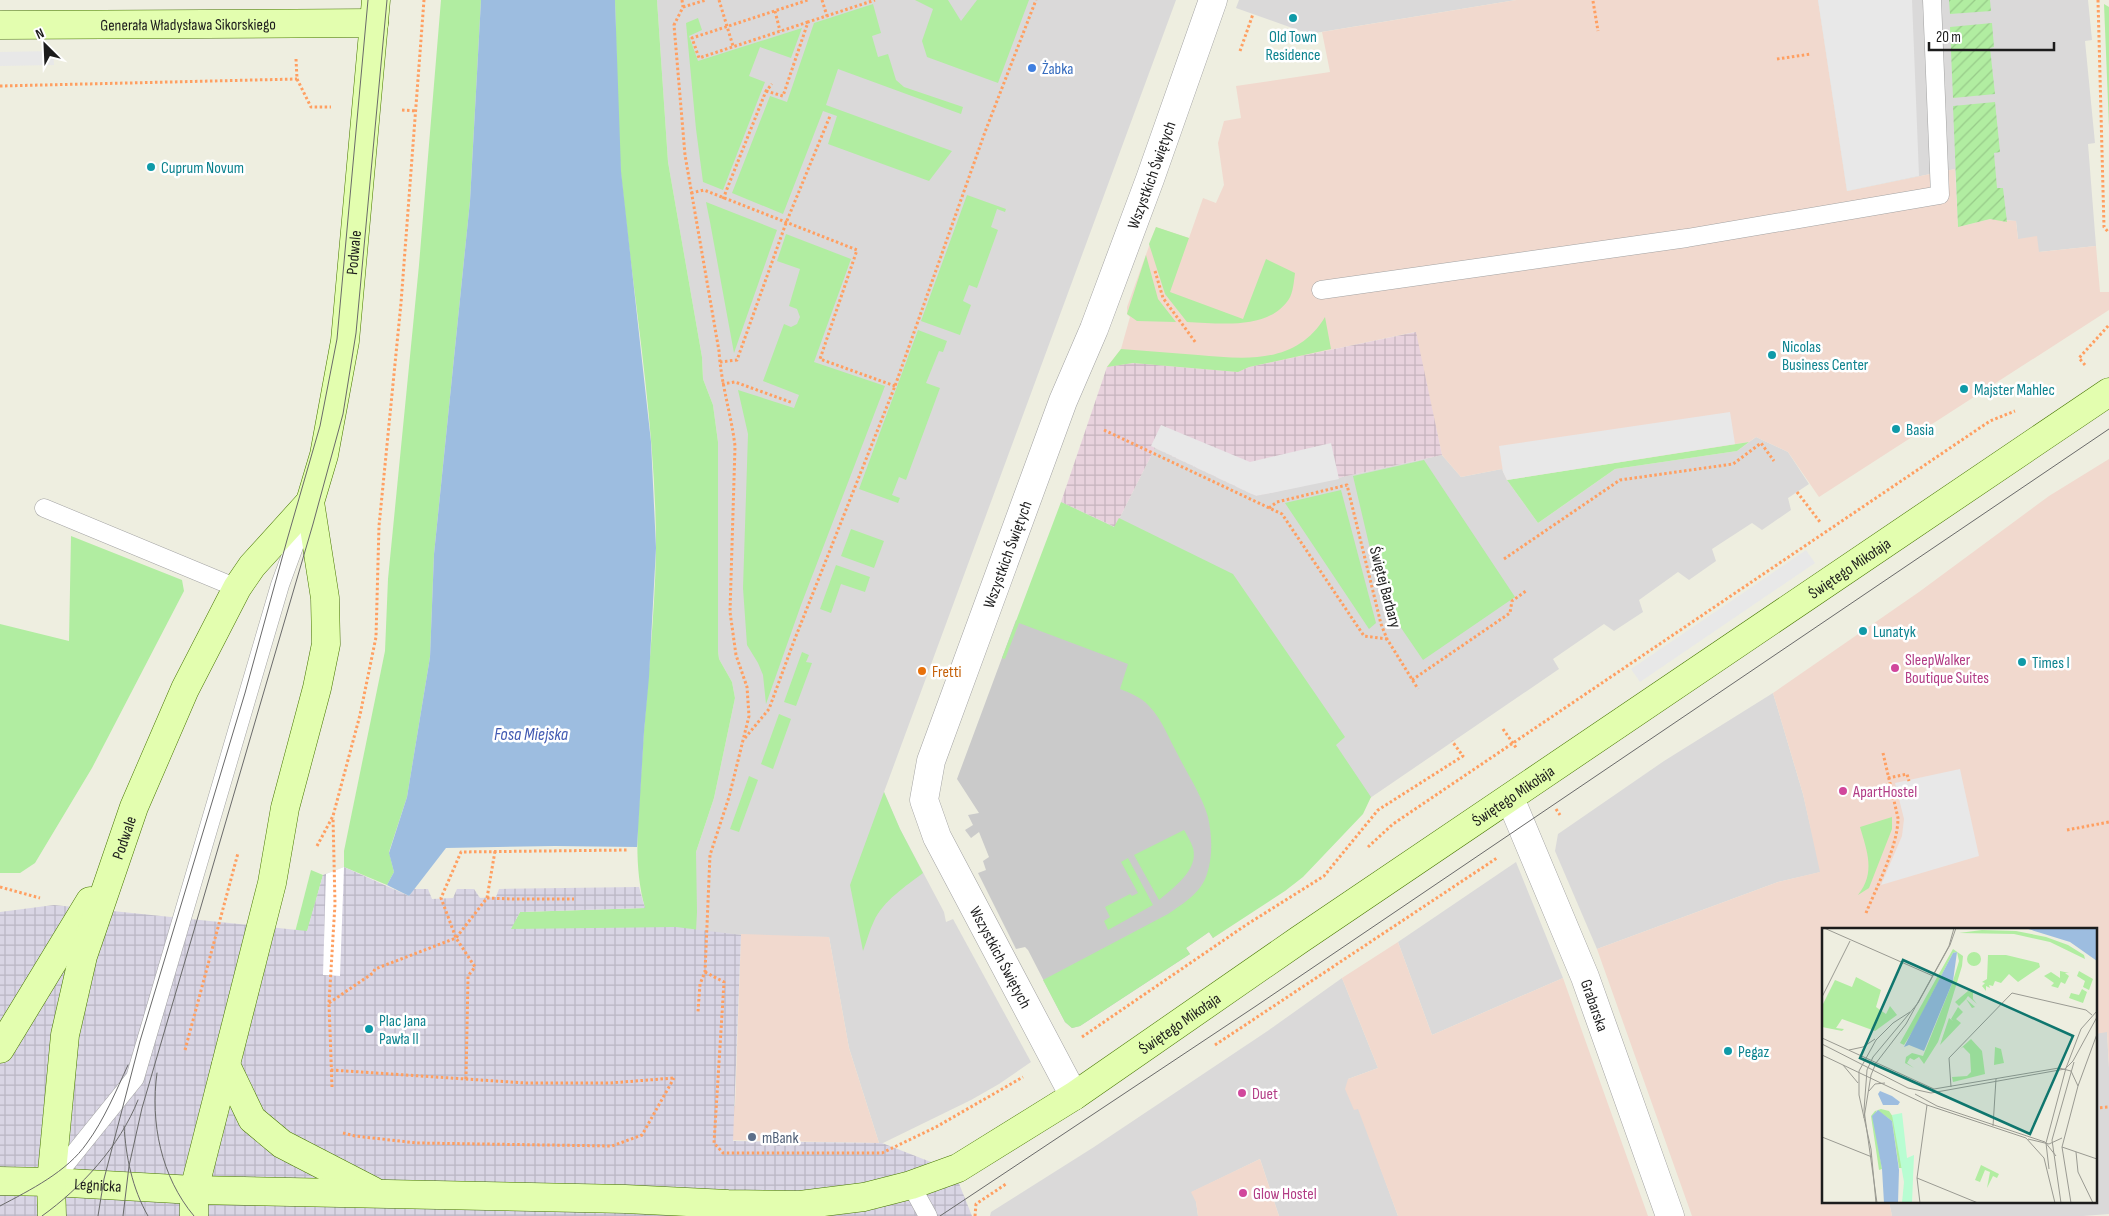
<svg xmlns="http://www.w3.org/2000/svg" width="2109" height="1216" font-family="'Sofia Sans Condensed',sans-serif">
<style>
.residential{fill:#dad9d9}
.commercial{fill:#f1d9ce}
.industrial{fill:url(#industrial-grid)}
.religious{fill:#cacaca}
.grass{fill:#b1eda1}
.garden{fill:url(#garden-furrows)}
.parking{fill:#e8e8e8}
.plaza{fill:url(#plaza-grid)}
.water{fill:#9dbde0}
.pier{fill:#fff}
.lines{fill:none;stroke-linecap:round;stroke-linejoin:round}
.lane-casing{stroke:#a3a3a3;stroke-width:19}
.street-casing{stroke:#a3a3a3;stroke-width:29}
.secondary-casing{stroke:#477600;stroke-width:29}
.path{stroke:#ff9f61;stroke-width:3;stroke-dasharray:2.5 2.5;stroke-linecap:butt}
.lane{stroke:#fff;stroke-width:18}
.street{stroke:#fff;stroke-width:28}
.secondary{stroke:#e3feaf;stroke-width:28}
.tram{stroke:#6a6a6a;stroke-width:1}
.culture-dot{fill:#0f9aa8;stroke:#fff;stroke-width:2}
.shop-dot{fill:#3f7fe0;stroke:#fff;stroke-width:2}
.hotel-dot{fill:#d1479c;stroke:#fff;stroke-width:2}
.food-dot{fill:#e8710a;stroke:#fff;stroke-width:2}
.service-dot{fill:#5c6f8a;stroke:#fff;stroke-width:2}
.labels{text-anchor:middle;stroke-width:5;stroke-linejoin:round;paint-order:stroke}
.street-label{font-size:16px;fill:#1c1c1c;stroke:#fff}
.culture-label{font-size:16px;fill:#0d838f;stroke:#fff;text-anchor:start}
.shop-label{font-size:16px;fill:#366cbe;stroke:#fff;text-anchor:start}
.hotel-label{font-size:16px;fill:#b23c85;stroke:#fff;text-anchor:start}
.food-label{font-size:16px;fill:#c56008;stroke:#fff;text-anchor:start}
.service-label{font-size:16px;fill:#4e5e75;stroke:#fff;text-anchor:start}
.water-label{font-size:18px;font-style:italic;fill:#425ab2;stroke:#fff}
.inset-road{fill:none;stroke:#9a9a92;stroke-width:1}
.view{fill:#0f766e;fill-opacity:0.15;stroke:#0f766e;stroke-width:2.5}
.inset-edge{fill:none;stroke:#1c1c1c;stroke-width:2.5}
</style>
<defs>
<pattern id="industrial-grid" width="8" height="8" patternUnits="userSpaceOnUse" patternTransform="scale(1.25)"><rect width="8" height="8" fill="#e8d2dd"/><path d="M0 4h8M4 0v8" fill="none" stroke="#c6b4bd"/></pattern>
<pattern id="garden-furrows" width="10" height="10" patternUnits="userSpaceOnUse" patternTransform="scale(1.25)"><rect width="10" height="10" fill="#b1eda1"/><path d="M-1 1l2-2M0 10L10 0M9 11l2-2" fill="none" stroke="#98cb8a"/></pattern>
<pattern id="plaza-grid" width="8" height="8" patternUnits="userSpaceOnUse" patternTransform="scale(1.25)"><rect width="8" height="8" fill="#d9d5e4"/><path d="M0 4h8M4 0v8" fill="none" stroke="#bab6c3"/></pattern>
</defs>
<rect width="100%" height="100%" fill="#eeeee0"/>
<!-- residential -->
<g class="residential">
<polygon points="657,0 1176,0 884,792 900,829 944,912 946,922 953,919 1031,1062 999,1084 971,1100 883,1143 879,1143 849,1048 829,937 696,935 696,852 714,798 735,698 732,682 719,659 718,651 718,442 713,405 703,379 702,357 668,162"/>
<polygon points="1239,0 1516,0 1309,34 1236,8"/>
<polygon points="1818,0 2088,0 2092,40 2085,41 2095,143 2088,144 2096,246 2039,252 2018,239 2016,221 1990,219 1958,227 1955,169 1847,191"/>
<polygon points="1756,437 1788,452 1809,484 1788,498 1791,510 1762,530 1752,523 1712,549 1716,561 1689,580 1678,572 1639,600 1643,612 1614,631 1604,624 1553,659 1559,669 1272,865 1061,502 1115,527 1155,448 1256,496 1442,455 1461,477 1502,469 1507,480 1538,523 1615,469 1737,451"/>
<polygon points="1773,693 1803,794 1821,872 1778,882 1597,949 1555,851 1558,834 1664,761"/>
<polygon points="1516,862 1563,978 1432,1035 1398,942"/>
<polygon points="1342,978 1378,1068 1348,1079 1398,1216 1279,1216 1260,1159 1192,1192 1196,1201 1198,1216 990,1216 991,1212 1094,1147 1269,1030"/>
<polygon points="2107,1031 2109,1067 2109,1214 2083,1216 1892,1216 1889,1202 2095,1202 2095,1034"/>
</g>
<!-- commercial -->
<g class="commercial">
<polygon points="1516,0 1818,0 1847,191 1955,169 1958,227 1990,219 2016,221 2018,239 2037,236 2039,252 2096,246 2100,292 2109,292 2109,310 1819,497 1788,452 1756,437 1749,442 1507,480 1502,469 1461,477 1442,455 1415,332 1249,367 1238,372 1133,363 1107,367 1121,349 1130,317 1127,314 1127,307 1156,227 1189,238 1203,198 1216,203 1224,185 1218,143 1224,121 1241,118 1236,86 1330,72 1322,32"/>
<polygon points="2109,459 2109,1067 2107,1032 2095,1034 2095,930 1823,930 1823,1202 1889,1202 1892,1216 1692,1216 1597,949 1778,882 1820,872 1803,794 1773,693 1919,592 2049,496"/>
<polygon points="741,934 829,937 849,1048 879,1143 721,1140 726,1106 735,1106"/>
<polygon points="1398,942 1432,1035 1563,978 1648,1216 1398,1216 1358,1109 1354,1110 1345,1089 1348,1079 1378,1068 1342,978"/>
<polygon points="1260,1159 1279,1216 1198,1216 1196,1202 1191,1192"/>
</g>
<!-- industrial -->
<polygon class="industrial" points="1416,332 1442,455 1256,496 1155,448 1115,527 1061,502 1107,367 1133,363 1238,372 1249,367"/>
<!-- religious -->
<polygon class="religious" points="1016,620 1179,681 1272,865 1213,938 1209,932 1186,948 1190,954 1080,1026 1072,1028 1065,1022 1028,950 1025,947 1016,949 978,873 986,870 983,861 989,857 979,832 971,838 965,830 973,825 968,815 979,813 957,779"/>
<!-- grass -->
<g class="grass">
<polygon points="441,0 481,0 470,201 434,554 430,657 407,797 389,852 394,872 387,885 344,867 344,851 385,651 388,579 419,265"/>
<path d="M615,0H657L668,162L702,357L703,379L713,405L718,442V651L719,659L732,682L735,698L714,798L696,852L697,912L694,968L476,991L520,912L645,908C633,865 638,821 641,776C645,700 655,624 656,548C656,423 633,298 621,174C616,117 617,58 615,0Z"/>
<polygon points="915,0 948,0 961,21 977,0 1029,0 998,83 927,57 922,41 933,9"/>
<polygon points="873,4 881,33 872,36 878,57 888,54 896,80 904,87 963,107 961,114 838,69 826,105 952,151 929,181 828,144 837,116 823,111 783,214 732,193 770,96 787,102 814,23"/>
<polygon points="2104,4 2109,7 2109,127"/>
<polygon points="698,18 702,30 689,36 698,61 802,28 791,58 760,47 749,76 765,82 723,190 703,182 696,129 686,23"/>
<polygon points="967,195 1006,209 1005,212 997,209 991,227 998,230 977,288 969,285 963,301 971,305 960,335 921,321"/>
<polygon points="706,202 777,230 734,353 710,222"/>
<path d="M1156,227L1189,238L1170,292L1243,319L1266,259L1295,273C1294,281 1293,293 1289,299C1268,331 1219,323 1187,322L1165,294L1149,244Z"/>
<polygon points="786,234 851,259 814,362 885,386 801,605 766,704 763,675 758,663 747,645 743,588 748,434 738,390 794,408 799,395 763,381 784,324 791,327 797,324 800,317 797,309 789,306 800,269 777,261"/>
<polygon points="1146,255 1158,299 1176,322 1137,321 1127,314"/>
<path d="M1325,317L1331,349L1249,367L1238,372L1133,363L1107,367L1121,349C1147,351 1172,353 1198,355C1246,359 1296,365 1325,317Z"/>
<polygon points="918,330 947,341 943,352 939,351 926,383 940,388 906,480 899,477 892,495 900,498 898,503 859,489"/>
<polygon points="1749,442 1737,451 1615,469 1538,523 1507,480"/>
<polygon points="1424,460 1515,597 1423,660 1395,619 1387,621 1353,476"/>
<polygon points="1341,490 1376,623 1369,629 1285,503"/>
<path d="M1061,502L1114,527L1119,518L1233,574L1345,737L1336,745L1371,797L1363,814L1303,877L1285,891L1213,938L1209,932L1186,948L1190,954L1080,1026L1072,1028L1065,1022L1043,980L1168,914C1184,903 1201,893 1207,874C1213,856 1212,835 1208,817C1202,796 1188,775 1178,755C1169,739 1162,719 1149,706C1141,697 1130,693 1120,689L1128,664L1019,623L1005,659L1002,658Z"/>
<polygon points="851,529 884,541 874,568 841,556"/>
<polygon points="71,536 182,580 184,591 92,768 35,863 20,873 0,873 0,624 69,641"/>
<polygon points="836,565 870,577 865,592 841,584 831,613 820,609"/>
<polygon points="802,652 809,655 806,662 812,663 796,706 784,702"/>
<polygon points="779,714 791,719 773,769 761,764"/>
<polygon points="749,776 758,780 739,832 730,829"/>
<path d="M884,792L900,829L923,873C906,886 883,901 874,921C869,931 867,941 863,951L850,885Z"/>
<path d="M1892,817V829L1869,888L1858,895C1876,873 1867,851 1860,827Z"/>
<path d="M1184,830C1187,835 1191,842 1193,848C1199,870 1173,888 1159,900L1134,855Z"/>
<polygon points="1128,858 1153,905 1108,930 1104,921 1110,917 1105,907 1130,894 1132,896 1138,893 1121,862"/>
<polygon points="311,870 323,875 288,1000 277,1002"/>
</g>
<!-- garden -->
<g class="garden">
<polygon points="1949,0 1990,0 1991,11 1950,14"/>
<polygon points="1992,23 1994,47 1990,48 1995,94 1953,98 1950,27"/>
<polygon points="1995,102 2000,152 1994,153 1997,188 2003,188 2007,222 1990,219 1958,227 1953,106"/>
</g>
<!-- parking -->
<g class="parking">
<polygon points="1818,0 1912,0 1919,176 1847,191"/>
<polygon points="53,51 54,65 0,66 0,52"/>
<polygon points="1730,412 1735,444 1507,480 1503,472 1499,446"/>
<polygon points="1161,425 1250,462 1331,443 1339,479 1256,496 1151,446"/>
<polygon points="1806,550 1815,563 1640,682 1631,669"/>
<polygon points="1960,769 1979,856 1881,885 1902,836 1904,819 1895,783"/>
</g>
<!-- plaza -->
<polygon class="plaza" points="344,867 409,896 414,889 428,889 432,899 453,898 457,889 474,889 480,898 496,897 499,889 639,887 645,908 520,912 511,929 676,927 741,935 733,1141 882,1143 954,1171 972,1216 0,1216 0,912 54,905 307,931 323,875"/>
<!-- water -->
<polygon class="water" points="481,0 615,0 621,171 651,442 656,548 649,677 644,732 637,847 555,846 446,848 409,896 387,885 394,872 389,853 407,797 430,657 434,554 470,201"/>
<!-- pier -->
<polygon class="pier" points="344,867 340,976 323,975 326,874"/>
<g class="lines">
<defs>
<g id="lane">
<polyline points="1321,290 1687,238 1940,195 1932,0"/>
<polyline points="44,508 237,588"/>
<polyline points="52,1181 135,1078 280,585 306,514"/>
<polyline points="911,1185 928,1216"/>
</g>
<g id="street">
<path id="s1" d="M1510,798L1585,977L1670,1216"/>
<path id="s2" d="M1074,1096L937,837L924,800L931,761L1063,401L1094,329L1150,179L1213,0"/>
</g>
<g id="secondary">
<path id="s3" d="M0,25L374,23"/>
<polyline points="0,1049 90,901"/>
<polyline points="226,1065 252,1119 282,1144 373,1191"/>
<path id="s4" d="M0,1181L51,1182L194,1190L625,1199L728,1204L800,1205L864,1197L911,1185L958,1168L1074,1096L1299,940L2109,392"/>
<path id="s5" d="M52,1216L51,1182L65,1035L83,956L134,807L185,689L237,588L252,566L310,502"/>
<path id="s6" d="M194,1216V1190L272,883L285,808L317,688L326,644L325,598L310,502L324,455L345,341L376,0"/>
</g>
</defs>
<!-- lane casing -->
<use href="#lane" class="lane-casing"/>
<!-- street casing -->
<use href="#street" class="street-casing"/>
<!-- secondary casing -->
<use href="#secondary" class="secondary-casing"/>
<!-- path -->
<g class="path">
<path d="M682,0L683,7L674,25L685,155L719,351C721,384 731,413 735,446L730,612L736,655L747,687L749,716L729,797L710,855L705,972L700,984L698,1012"/>
<polyline points="719,0 733,46"/>
<polyline points="822,0 827,16"/>
<polyline points="2098,0 2104,227 2109,233"/>
<polyline points="1593,1 1598,31"/>
<polyline points="683,7 706,0"/>
<polyline points="775,11 780,31"/>
<polyline points="808,22 699,58 692,38 808,0"/>
<polyline points="1240,51 1253,14"/>
<polyline points="296,59 297,79 311,107 331,107"/>
<polyline points="1777,59 1811,54"/>
<polyline points="0,86 297,79"/>
<polyline points="766,91 783,96 808,22 875,0"/>
<polyline points="402,110 417,111"/>
<polyline points="691,193 704,190 857,250 820,359 895,386"/>
<polyline points="723,199 766,91 772,84"/>
<polyline points="1155,271 1163,298 1196,343"/>
<polyline points="720,362 737,360 786,223 830,116"/>
<polyline points="2085,365 2079,358 2109,325"/>
<polyline points="722,384 735,382 793,403"/>
<polyline points="1104,430 1282,514 1364,636 1387,639"/>
<polyline points="1797,492 1820,522"/>
<polyline points="1269,508 1277,502 1347,485 1381,624 1387,639 1418,689"/>
<polyline points="1504,559 1620,480 1733,464 1761,443 1774,461"/>
<polyline points="1412,680 1510,613 1512,601 1526,591"/>
<polyline points="1503,729 1517,749"/>
<polyline points="745,738 769,709 794,641 895,386 985,132 1036,0"/>
<polyline points="1888,778 1907,774 1909,781"/>
<polyline points="1556,809 1560,815"/>
<polyline points="2067,830 2109,822"/>
<polyline points="317,846 333,816 360,715 376,637 379,526 401,303 424,0"/>
<polyline points="1368,847 1393,824 1990,421 2015,411"/>
<polyline points="0,887 40,898"/>
<polyline points="487,898 512,899 574,899"/>
<path d="M1866,913C1877,886 1898,846 1898,818L1883,753"/>
<polyline points="705,972 724,982 714,1143 723,1153 882,1153 936,1127 1023,1077"/>
<polyline points="329,1003 373,973 375,969 456,938 487,898 495,851"/>
<polyline points="1082,1037 1246,925 1324,876 1378,810 1463,756 1452,741"/>
<polyline points="1215,1045 1497,858"/>
<polyline points="185,1050 238,853"/>
<polyline points="331,1070 525,1083 610,1083 674,1078"/>
<polyline points="466,1079 468,976 475,967 456,938 441,898 461,852 627,850"/>
<polyline points="332,1087 329,1003 335,904 333,817"/>
<polyline points="2095,1108 2109,1107"/>
<polyline points="343,1133 355,1136 417,1143 612,1146 642,1135 674,1078"/>
<polyline points="975,1216 976,1204 1006,1184"/>
</g>
<!-- lane -->
<use href="#lane" class="lane"/>
<!-- street -->
<use href="#street" class="street"/>
<!-- secondary -->
<use href="#secondary" class="secondary"/>
<!-- tram -->
<g class="tram">
<path d="M157,1073C150,1122 161,1177 194,1216"/>
<path d="M124,1126C126,1157 132,1188 148,1216"/>
<path d="M0,1206C30,1190 67,1172 87,1143C104,1120 116,1091 128,1065"/>
<path d="M42,1216C81,1188 120,1146 138,1100"/>
<polyline points="98,1216 104,1179 140,1041 245,693 287,540 320,426 337,339 368,0"/>
<polyline points="123,1216 129,1166 142,1108 313,524 343,414 356,333 387,0"/>
<polyline points="940,1216 1256,1006 2109,429"/>
</g>
</g>
<!-- markers -->
<g class="culture-dot">
<circle cx="1293" cy="18" r="5"/>
<circle cx="151" cy="167" r="5"/>
<circle cx="1772" cy="355" r="5"/>
<circle cx="1964" cy="389" r="5"/>
<circle cx="1896" cy="429" r="5"/>
<circle cx="1863" cy="631" r="5"/>
<circle cx="2022" cy="662" r="5"/>
<circle cx="369" cy="1029" r="5"/>
<circle cx="1728" cy="1051" r="5"/>
</g>
<circle class="shop-dot" cx="1032" cy="68" r="5"/>
<g class="hotel-dot">
<circle cx="1895" cy="668" r="5"/>
<circle cx="1843" cy="791" r="5"/>
<circle cx="1242" cy="1093" r="5"/>
<circle cx="1243" cy="1193" r="5"/>
</g>
<circle class="food-dot" cx="922" cy="671" r="5"/>
<circle class="service-dot" cx="752" cy="1137" r="5"/>
<g class="labels">
<!-- street labels -->
<g class="street-label">
<text dy="6" stroke="none"><textPath href="#s3" startOffset="188">Generała Władysława Sikorskiego</textPath></text>
<text dy="6" stroke="none"><textPath href="#s2" startOffset="998">Wszystkich Świętych</textPath></text>
<text dy="6" stroke="none"><textPath href="#s6" startOffset="985">Podwale</textPath></text>
<text dy="6" stroke="none"><textPath href="#s2" startOffset="592">Wszystkich Świętych</textPath></text>
<text dy="6" stroke="none"><textPath href="#s4" startOffset="2038">Świętego Mikołaja</textPath></text>
<text transform="translate(1386 587) rotate(75)" y="6">Świętej Barbary</text>
<text dy="6" stroke="none"><textPath href="#s4" startOffset="1632">Świętego Mikołaja</textPath></text>
<text dy="6" stroke="none"><textPath href="#s5" startOffset="388">Podwale</textPath></text>
<text transform="translate(1001 957) rotate(62)" y="6">Wszystkich Świętych</text>
<text dy="6" stroke="none"><textPath href="#s1" startOffset="224">Grabarska</textPath></text>
<text dy="6" stroke="none"><textPath href="#s4" startOffset="1228">Świętego Mikołaja</textPath></text>
<text dy="6" stroke="none"><textPath href="#s4" startOffset="98">Legnicka</textPath></text>
</g>
<!-- culture labels -->
<g class="culture-label">
<text x="1293" y="42" text-anchor="middle">Old Town<tspan x="1293" dy="18">Residence</tspan></text>
<text x="161" y="173">Cuprum Novum</text>
<text x="1782" y="352">Nicolas<tspan x="1782" dy="18">Business Center</tspan></text>
<text x="1974" y="395">Majster Mahlec</text>
<text x="1906" y="435">Basia</text>
<text x="1873" y="637">Lunatyk</text>
<text x="2032" y="668">Times I</text>
<text x="379" y="1026">Plac Jana<tspan x="379" dy="18">Pawła II</tspan></text>
<text x="1738" y="1057">Pegaz</text>
</g>
<!-- shop labels -->
<g class="shop-label">
<text x="1042" y="74">Żabka</text>
</g>
<!-- hotel labels -->
<g class="hotel-label">
<text x="1905" y="665">SleepWalker<tspan x="1905" dy="18">Boutique Suites</tspan></text>
<text x="1853" y="797">ApartHostel</text>
<text x="1252" y="1099">Duet</text>
<text x="1253" y="1199">Glow Hostel</text>
</g>
<!-- food labels -->
<g class="food-label">
<text x="932" y="677">Fretti</text>
</g>
<!-- service labels -->
<g class="service-label">
<text x="762" y="1143">mBank</text>
</g>
<!-- water labels -->
<g class="water-label">
<text x="531" y="740">Fosa Miejska</text>
</g>
</g>
<!-- overview -->
<g transform="translate(1822 928)">
<rect width="275" height="275" fill="#eeeee0"/>
<path d="M160,2L194,3L224,9L246,17L262,27L263,31L228,14L192,6L137,5ZM131,21L141,28L140,38L123,94L116,114L102,136L97,129L92,132L88,130L85,135L92,140L83,135L84,129L90,125L101,128L131,53L137,33L135,24L131,25L92,101L82,117L78,115ZM145 31a7 7 0 1 1 14 0a7 7 0 1 1-14 0ZM166,27H184L217,35L218,39L196,54L187,46L179,55L173,53L171,58L167,57L168,60L164,58V63L160,58L163,55L160,54L165,51ZM238,43L247,45H243L247,48L243,56L239,54L236,60L229,58L232,55L222,48L229,44L238,50ZM257,43L271,51L267,62L261,59L263,53L255,48ZM34,49L59,62L54,79L64,86L68,78L75,87L53,103L20,91L14,100L22,101L20,103L0,99V78L13,52L30,59ZM260,61L265,64L261,75L247,70L249,65L257,67ZM146,63L151,64V71L155,76L146,68L144,71L153,79L150,80L144,71L137,78L133,74ZM136,79L141,84L134,91L139,95L118,117L127,90L131,93L129,91ZM149,111L160,123L163,146L131,154L130,149L145,148L149,144L148,126L141,119L138,121ZM173,119L179,121L182,135L172,137ZM59,181L67,183L73,192L80,240H77L70,193L55,182L52,189L60,241L57,242L49,188L53,183ZM159,237L177,246L175,250L171,248L165,260L168,244L163,242L158,254L153,252Z" fill="#b1eda1"/>
<path d="M80,185L85,230L92,227L90,275H80L82,254L70,187Z" fill="#b8fdd2"/>
<path d="M203,0H275V33L248,14ZM135,24L131,53L102,123L87,117L82,119L131,25ZM58,163L70,168L78,174L76,177H61L56,166ZM56,182L70,193L77,242L76,275H62L60,241L50,188Z" fill="#9dbde0"/>
<path class="inset-road" d="M2,0L111,48M0,69L28,13M0,110L112,161L237,140L249,143L256,158L240,219L249,275M0,116L86,160L109,165L243,141L251,133L275,89M27,122L41,119L53,111M0,127L105,177L204,210L222,230L233,275M21,137L36,155M256,158L275,106M129,159L127,130L190,65L264,82L270,87M47,163L53,156L63,155M93,166L115,178L223,214L234,228M42,190L49,147L54,135L84,96L127,18L132,0M171,198L174,151M0,209L50,229M206,211L227,216L240,210M240,219L275,231M254,224L256,244L271,275M227,241L224,215L244,140L259,101L275,83M95,250L156,275M54,275L49,221L37,167V143L54,112L71,95L88,84M55,275L42,182L45,142L51,129L96,75L128,17L134,0M98,275L95,250L105,177M239,275L230,212L252,134"/>
<path class="view" d="M81,32L251,108L208,206L38,130Z"/>
<rect width="275" height="275" class="inset-edge"/>
</g>
<!-- north arrow -->
<g transform="translate(45 45) rotate(336)" stroke="#ffffff" stroke-width="4" paint-order="stroke">
<path d="M0-4L9 19L0 12L-9 19Z" fill="#1c1c1c"/>
<text y="-8" font-size="14" font-weight="bold" text-anchor="middle" fill="#1c1c1c">N</text>
</g>
<!-- scale -->
<path d="M1929 42v8h125v-8" fill="none" stroke="#1c1c1c" stroke-width="2.5"/>
<text x="1936" y="42" font-size="15" fill="#1c1c1c" stroke="#ffffff" stroke-width="4" paint-order="stroke">20 m</text>
</svg>
